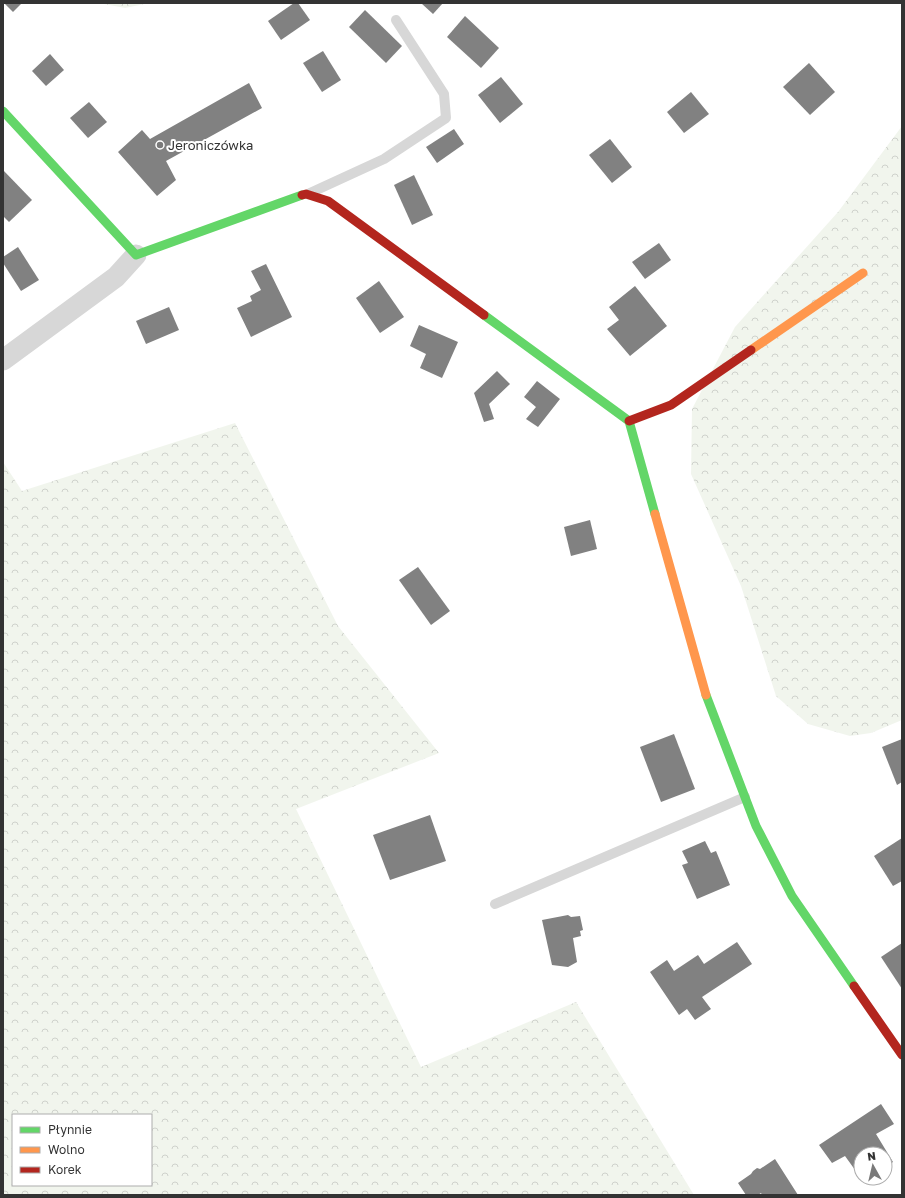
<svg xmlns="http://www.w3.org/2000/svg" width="905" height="1198" font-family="'Golos Text',sans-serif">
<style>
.forest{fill:url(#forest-crowns);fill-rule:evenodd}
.building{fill:#818181}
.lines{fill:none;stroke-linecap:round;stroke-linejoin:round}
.lane{stroke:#d7d7d7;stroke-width:10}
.street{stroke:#d7d7d7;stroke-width:21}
.fast{stroke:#63d668;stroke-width:9}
.slow{stroke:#ff974d;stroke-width:9}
.jam{stroke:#b3261e;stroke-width:9}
.poi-dot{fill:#7a7a7a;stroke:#fff;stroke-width:1.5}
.labels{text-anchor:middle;stroke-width:4;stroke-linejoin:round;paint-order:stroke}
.poi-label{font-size:13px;fill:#333;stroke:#fff;text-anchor:start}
</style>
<defs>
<pattern id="forest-crowns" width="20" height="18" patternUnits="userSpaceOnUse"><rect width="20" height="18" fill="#f1f5ed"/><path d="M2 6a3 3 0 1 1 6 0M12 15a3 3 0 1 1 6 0" fill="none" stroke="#cfd2cc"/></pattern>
</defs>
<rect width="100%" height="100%" fill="#fff"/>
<!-- forest -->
<g class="forest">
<polygon points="99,3 149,3 125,8"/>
<polygon points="902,126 902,720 871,733 850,736 808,724 776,696 741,586 691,474 692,409 735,327 838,212"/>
<path d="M235,423L338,626L439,753L296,809L421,1067L576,1002L694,1195H3V462L22,491ZM13,1115H151V1185H13Z"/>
</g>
<!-- building -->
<g class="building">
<polygon points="4,3 22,3 13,12"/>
<polygon points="294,3 298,3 310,20 281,40 268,21"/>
<polygon points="421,3 443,3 433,14"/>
<polygon points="365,10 402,46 386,63 349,27"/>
<polygon points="465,16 499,48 481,68 447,37"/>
<polygon points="323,51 341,80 322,92 303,63"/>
<polygon points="50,54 64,70 46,86 32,71"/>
<polygon points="809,63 835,92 810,115 783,87"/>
<polygon points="501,77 523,104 500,123 478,95"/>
<polygon points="249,83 262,108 166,161 176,180 157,196 118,152 142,130 150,139"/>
<polygon points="691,92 709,114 684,133 667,112"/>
<polygon points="89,102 107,122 88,138 70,118"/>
<polygon points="454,129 464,144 437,163 426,147"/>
<polygon points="610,139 632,167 612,183 589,155"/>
<polygon points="3,170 32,200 9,222 3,216"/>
<polygon points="414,175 433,215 412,225 394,185"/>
<polygon points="659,243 671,260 645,279 632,262"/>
<polygon points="18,247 39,280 21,291 3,263 3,257"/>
<polygon points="266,264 292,317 251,337 237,308 252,301 250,296 261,290 251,271"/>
<polygon points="379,281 404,317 380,333 356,298"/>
<polygon points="635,286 667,326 630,356 607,329 619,320 609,307"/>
<polygon points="169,307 179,330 146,344 136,321"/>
<polygon points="419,325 458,342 442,378 420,368 426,354 410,346"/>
<polygon points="497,371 510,384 489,404 494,419 484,422 474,393"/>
<polygon points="537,381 560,399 538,427 526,419 536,407 524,397"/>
<polygon points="590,520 597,549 571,556 564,527"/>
<polygon points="418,567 450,611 431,625 399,580"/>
<polygon points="674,734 695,789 661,802 640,747"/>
<polygon points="902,739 902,782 897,785 882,747"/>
<polygon points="430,815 446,861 390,880 373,835"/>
<polygon points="902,838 902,881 893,886 874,856"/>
<polygon points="705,841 711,853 716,851 730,885 697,899 682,865 688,863 682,851"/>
<polygon points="568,915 571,917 580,916 583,930 580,931 581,936 573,938 577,962 568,967 552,965 542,920"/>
<polygon points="737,942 752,964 702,997 711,1009 695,1020 687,1009 679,1015 650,972 667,960 674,971 698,955 704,964"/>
<polygon points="902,943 902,989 881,957"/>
<polygon points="881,1104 894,1124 876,1134 893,1162 885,1167 885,1154 861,1154 861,1178 867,1178 863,1181 845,1156 832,1163 819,1145"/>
<polygon points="775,1159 798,1195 762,1195 761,1193 758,1195 746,1195 738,1183 751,1174 753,1171 757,1168 760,1169"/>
</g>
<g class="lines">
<!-- lane -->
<g class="lane">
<polyline points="310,193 384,159 446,118 444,94 396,20"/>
<polyline points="495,904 745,797"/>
</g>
<!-- street -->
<polyline class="street" points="3,360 116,277 136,255"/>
<!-- fast -->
<g class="fast">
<polyline points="3,111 136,255 302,195"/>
<polyline points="484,315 629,421 655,514"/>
<polyline points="706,695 756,826 792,896 854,986"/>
</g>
<!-- slow -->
<g class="slow">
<polyline points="751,350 863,273"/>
<polyline points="655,514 706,695"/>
</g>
<!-- jam -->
<g class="jam">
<polyline points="302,195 306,194 328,201 484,315"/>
<polyline points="629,421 671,405 751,350"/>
<polyline points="854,986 902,1055"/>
</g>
</g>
<!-- markers -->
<circle class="poi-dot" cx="160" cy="145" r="4"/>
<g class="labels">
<!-- poi labels -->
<g class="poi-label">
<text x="168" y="150">Jeroniczówka</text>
</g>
</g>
<!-- border -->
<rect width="905" height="1198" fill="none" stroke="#333333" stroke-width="8"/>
<!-- legend -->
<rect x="12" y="1114" width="140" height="72" fill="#ffffff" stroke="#adadad"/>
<rect x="20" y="1127" width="20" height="6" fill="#63d668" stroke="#adadad"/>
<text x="48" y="1134" font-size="12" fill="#333333">Płynnie</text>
<rect x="20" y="1147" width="20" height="6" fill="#ff974d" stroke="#adadad"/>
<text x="48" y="1154" font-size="12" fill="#333333">Wolno</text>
<rect x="20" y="1167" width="20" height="6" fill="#b3261e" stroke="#adadad"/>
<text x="48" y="1174" font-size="12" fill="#333333">Korek</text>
<!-- north arrow -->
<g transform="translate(873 1166) rotate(352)"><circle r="19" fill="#ffffff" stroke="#adadad"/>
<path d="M0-3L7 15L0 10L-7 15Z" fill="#7a7a7a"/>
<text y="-6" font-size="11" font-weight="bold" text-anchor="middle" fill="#333333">N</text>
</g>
</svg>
